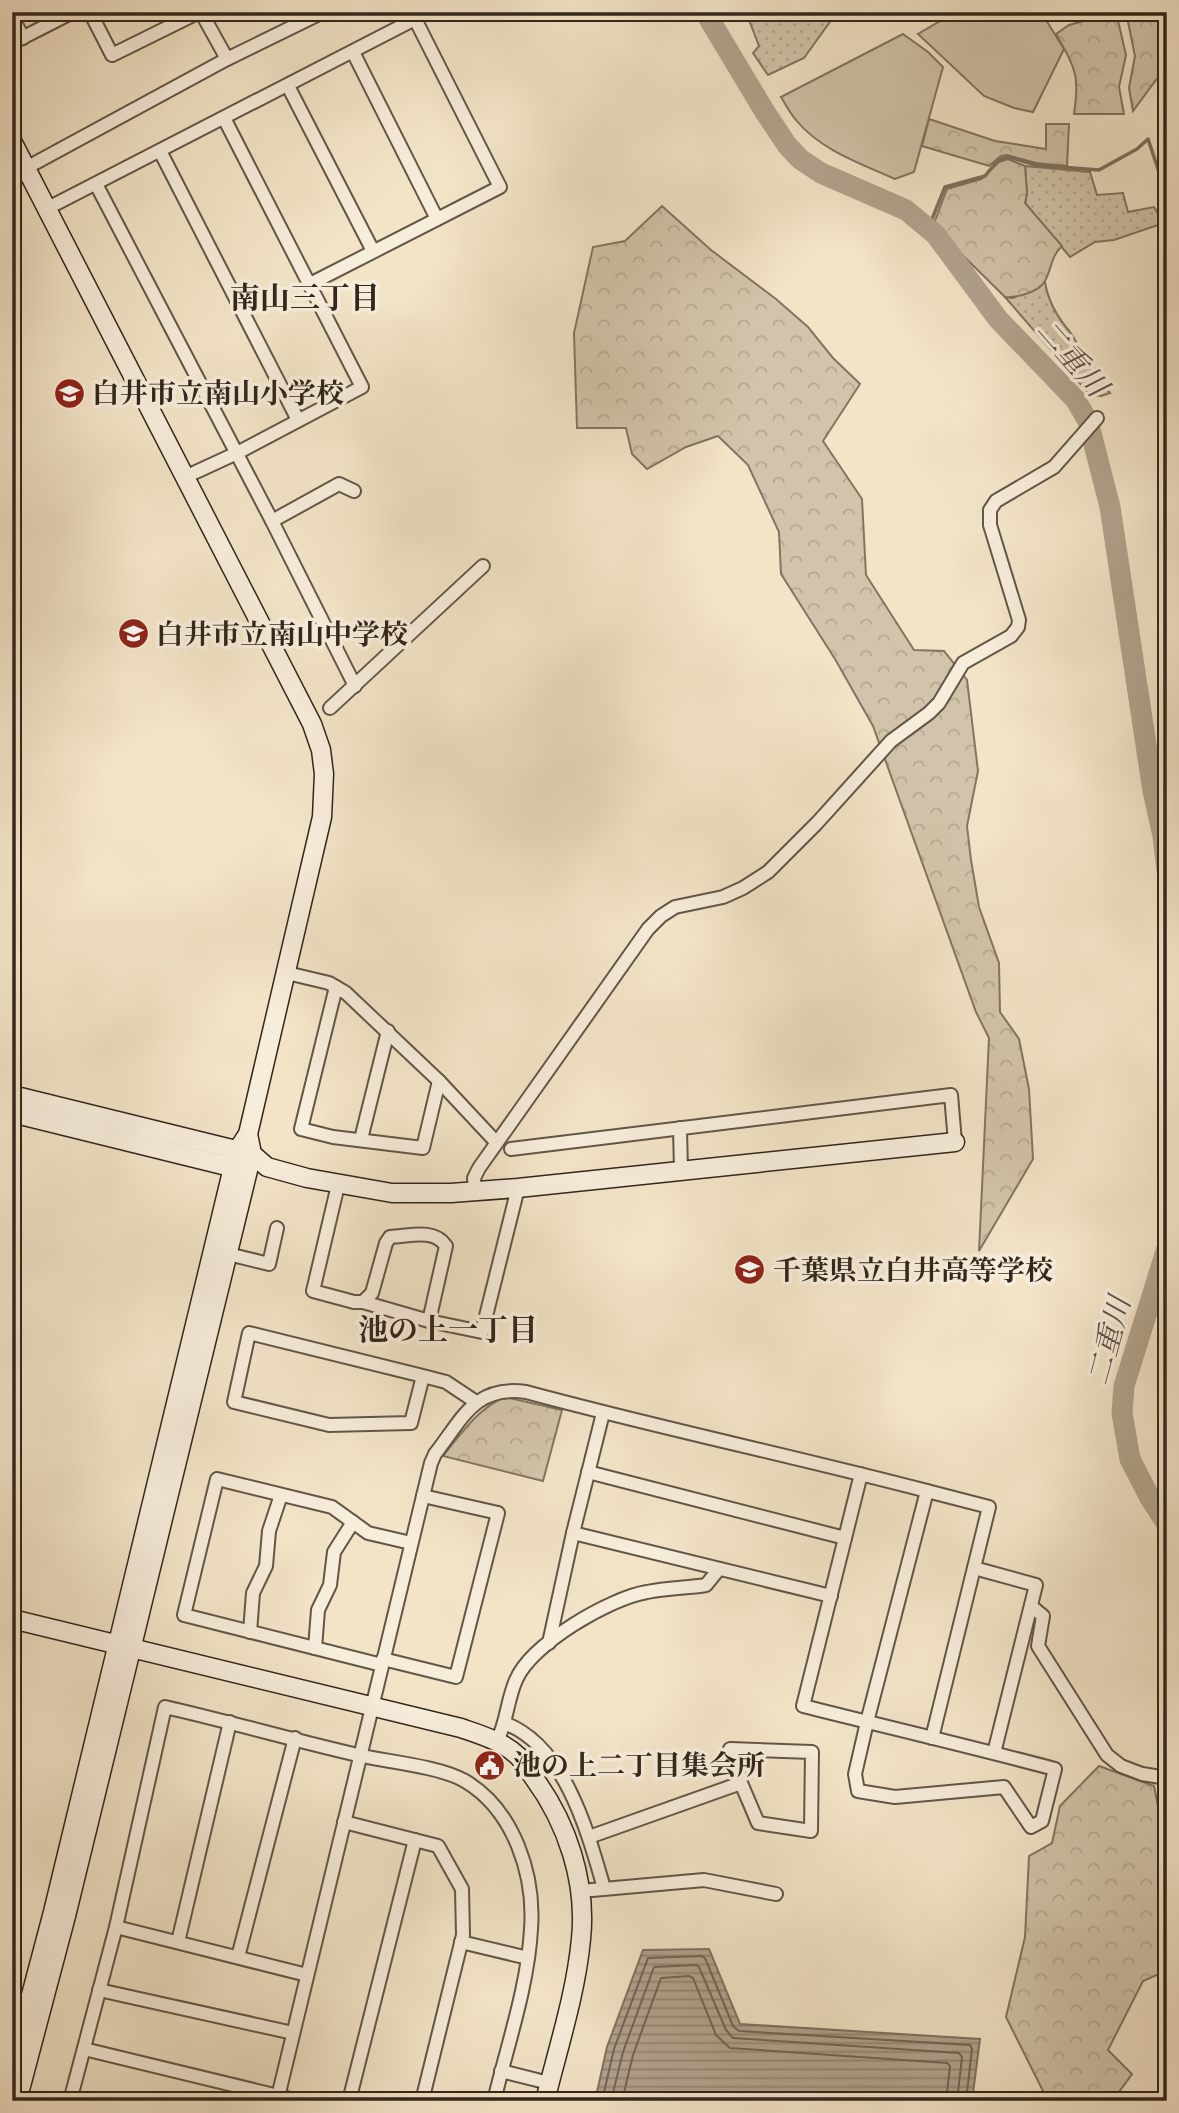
<svg xmlns="http://www.w3.org/2000/svg" width="1179" height="2113" font-family="'IM FELL DW Pica','Noto Serif JP',serif">
<style>
.grass{fill:url(#grass-dots);stroke:#827564;stroke-width:2}
.forest{fill:url(#forest-crowns);stroke:#827564;stroke-width:2}
.pitch{fill:#d2c4ab;stroke:#827564;stroke-width:2}
.water{fill:url(#water-rules);stroke:#7f7160;stroke-width:2}
.lines{fill:none;stroke-linecap:round;stroke-linejoin:round}
.shore{stroke:#726455;stroke-width:2}
.stream{stroke:#7f7160;stroke-width:3.5}
.river{stroke:#b2a38e;stroke-width:21}
.street-casing{stroke:#635647;stroke-width:16}
.secondary-casing{stroke:#33261c;stroke-width:21}
.street{stroke:#f7eddb;stroke-width:12}
.secondary{stroke:#f7eddb;stroke-width:18}
.labels{text-anchor:middle;stroke-width:7;stroke-linejoin:round;paint-order:stroke}
.poi-label{font-size:28px;font-weight:bold;fill:#33261c;stroke:#f7eddb;text-anchor:start}
.neighbourhood-label{font-size:30px;font-weight:bold;fill:#33261c;stroke:#f7eddb}
.water-label{font-size:30px;font-style:italic;fill:#5f5244;stroke:#f7eddb}
</style>
<defs>
<pattern id="grass-dots" width="8" height="8" patternUnits="userSpaceOnUse" patternTransform="scale(1.75)"><rect width="8" height="8" fill="#d2c4ab"/><path d="M2 2h.1M6 6h.1" fill="none" stroke="#b5a893" stroke-width="1.8" stroke-linecap="round"/></pattern>
<pattern id="forest-crowns" width="20" height="18" patternUnits="userSpaceOnUse" patternTransform="scale(1.75)"><rect width="20" height="18" fill="#d2c4ab"/><path d="M2 6a3 3 0 1 1 6 0M12 15a3 3 0 1 1 6 0" fill="none" stroke="#b5a893"/></pattern>
<pattern id="water-rules" width="6" height="5" patternUnits="userSpaceOnUse" patternTransform="scale(1.75)"><rect width="6" height="5" fill="#b2a38e"/><path d="M0 2.5h6" fill="none" stroke="#918573"/></pattern>
</defs>
<rect width="100%" height="100%" fill="#f3e4c8"/>
<filter id="stains"><feTurbulence type="fractalNoise" baseFrequency=".00286" numOctaves="4"/><feColorMatrix values="0 0 0 0 .2 0 0 0 0 .09 0 0 0 0 .02 0 0 0 .5 -.17"/></filter>
<radialGradient id="worn" r=".72"><stop offset=".6" stop-color="#630" stop-opacity="0"/><stop offset="1" stop-color="#630" stop-opacity=".3"/></radialGradient>
<!-- grass -->
<g class="grass">
<polygon points="746,12 837,12 804,58 768,75 753,53 759,46"/>
<polygon points="1025,166 1090,172 1097,195 1123,193 1128,212 1154,207 1164,223 1114,240 1095,242 1070,257 1025,203 1027,193"/>
<path d="M1045,282C1048,301 1058,318 1070,332C1077,341 1080,353 1090,360L1091,372L1110,393L1101,396L1090,395L1005,297L1013,298Z"/>
</g>
<!-- forest -->
<g class="forest">
<path d="M1116,12L1126,55L1119,87L1124,114H1074C1080,74 1075,68 1056,34L1069,25Z"/>
<polygon points="1126,12 1167,12 1167,65 1133,111 1129,88 1135,56"/>
<polygon points="929,119 995,141 1046,149 1046,124 1069,124 1067,166 1036,163 1007,155 1001,156 989,166 922,146"/>
<path d="M1008,159L1025,166L1027,193L1025,203L1062,246C1051,256 1052,268 1045,281C1039,292 1017,298 1005,297L933,226L947,189L981,179L999,162Z"/>
<polygon points="662,206 711,250 776,299 808,327 833,358 860,384 823,441 862,499 866,575 914,650 944,651 967,680 978,771 967,826 971,860 979,907 999,963 1000,1012 1019,1039 1029,1089 1033,1159 979,1251 989,1038 976,1012 873,726 835,659 781,574 779,532 748,465 718,436 686,447 647,469 632,454 626,428 577,428 574,333 593,247 625,241"/>
<path d="M505,1397L562,1410L543,1481L443,1456C461,1434 477,1409 505,1397Z"/>
<polygon points="1099,1766 1154,1786 1167,1850 1167,1932 1159,1962 1159,1974 1143,1981 1108,2050 1132,2074 1116,2096 1097,2101 1048,2101 1006,2017 1025,1937 1029,1856 1052,1843 1060,1806"/>
</g>
<!-- pitch -->
<g class="pitch">
<polygon points="968,12 1041,12 1064,49 1033,112 1014,108 984,96 918,34 942,20"/>
<path d="M903,34L928,52L943,67L914,172L895,179C862,164 820,150 796,120C790,113 786,105 781,97Z"/>
</g>
<!-- water -->
<polygon class="water" points="709,1949 740,2024 980,2039 972,2101 595,2101 607,2047 643,1950"/>
<g class="lines">
<!-- shore -->
<g class="shore">
<polyline points="602,2101 614,2049 648,1958 702,1956 705,1958 733,2026 739,2031 970,2045 972,2049 966,2101"/>
<polyline points="611,2101 623,2052 654,1967 696,1965 699,1967 726,2030 733,2038 959,2053 962,2057 957,2101"/>
<polyline points="622,2101 633,2055 661,1978 689,1976 693,1978 716,2035 730,2048 947,2063 950,2066 946,2101"/>
</g>
<!-- stream -->
<polyline class="stream" points="928,229 945,187 985,176 998,160 1009,157 1036,165 1099,170 1137,149 1148,139 1161,178 1167,173"/>
<!-- river -->
<g class="river">
<polyline points="705,12 765,112 787,145 800,159 821,173 906,210 936,235 998,319 1075,399 1088,421 1110,507 1153,791 1163,836 1167,870"/>
<polyline points="1167,1248 1124,1386 1122,1413 1130,1459 1150,1498 1167,1524"/>
</g>
<defs>
<g id="street">
<polyline points="90,12 112,55 199,12"/>
<polyline points="201,12 227,59"/>
<polyline points="12,16 23,38"/>
<polyline points="12,43 73,12"/>
<polyline points="353,52 437,219"/>
<polyline points="288,86 373,251"/>
<polyline points="160,151 298,420"/>
<polyline points="26,168 227,59 323,12"/>
<polyline points="96,184 272,521 339,484 354,491"/>
<polyline points="46,209 415,19"/>
<polyline points="310,284 500,187 412,13"/>
<polyline points="185,477 237,453 362,387 224,118"/>
<polyline points="272,521 355,686"/>
<polyline points="330,708 483,566"/>
<polyline points="287,973 329,983 346,993 439,1081 496,1142"/>
<polyline points="336,987 301,1129 333,1137 423,1148 439,1081"/>
<polyline points="680,1128 681,1171"/>
<polyline points="361,1139 388,1031"/>
<polyline points="511,1149 951,1095 955,1142"/>
<path d="M338,1185L313,1291L354,1302H363L372,1293L386,1243L390,1237C410,1236 434,1228 446,1246L429,1321"/>
<polyline points="475,1191 474,1178 479,1168 648,929 661,916 675,907 723,897 743,888 768,872 817,823 891,741 929,713 939,703 963,663 1011,636 1018,627 1019,620 990,525 990,510 996,501 1054,467 1097,418"/>
<polyline points="228,1254 269,1264 277,1228"/>
<polyline points="363,1302 429,1321 482,1332 518,1188"/>
<polyline points="423,1376 411,1423 329,1425 234,1402 249,1333 423,1376 446,1382 476,1402"/>
<polyline points="588,1472 845,1538"/>
<polyline points="927,1491 989,1507 932,1738"/>
<polyline points="573,1533 831,1596"/>
<polyline points="974,1568 1036,1585 994,1753"/>
<polyline points="1031,1606 1043,1616 1038,1646 1107,1755 1121,1766 1142,1774 1167,1778"/>
<polyline points="250,1632 253,1593 266,1566 269,1531 281,1495"/>
<polyline points="549,1643 573,1533 603,1413"/>
<polyline points="315,1648 318,1610 330,1585 334,1552 353,1522"/>
<polyline points="383,1659 456,1677 498,1513 423,1496"/>
<polyline points="382,1665 184,1615 217,1479 332,1507 368,1533 411,1543"/>
<path d="M504,1723C565,1745 588,1833 604,1888"/>
<path d="M497,1741C507,1722 507,1700 516,1680C531,1644 610,1598 647,1592C667,1588 687,1588 706,1585L719,1569"/>
<polyline points="344,1822 438,1846 462,1889 463,1935 422,2101"/>
<polyline points="589,1837 741,1783 730,1749 812,1752 811,1831 758,1823 741,1783"/>
<polyline points="581,1891 704,1880 776,1894"/>
<polyline points="116,1927 307,1975"/>
<polyline points="178,1942 230,1722"/>
<polyline points="461,1942 528,1958"/>
<polyline points="238,1957 295,1738"/>
<polyline points="99,1990 293,2033"/>
<polyline points="84,2049 299,2101"/>
<polyline points="501,2071 549,2083"/>
<path d="M70,2101L116,1927L165,1707C231,1722 296,1741 362,1756C391,1762 441,1767 465,1781C514,1810 535,1875 531,1929C528,1986 507,2046 494,2101"/>
<path d="M277,2101L431,1463L435,1454C463,1418 475,1385 526,1392C659,1428 793,1456 927,1491L867,1722L855,1774L858,1791L895,1797L1004,1787L1031,1827L1042,1821L1055,1769C972,1747 887,1727 803,1706L861,1474"/>
<polyline points="349,2101 415,1840"/>
</g>
<g id="secondary">
<polyline points="12,141 312,724 321,750 324,774 322,817 248,1134 237,1151 53,1912 12,2067"/>
<polyline points="12,1095 252,1154 267,1167 307,1178 392,1193 451,1193 518,1188 955,1142"/>
<polyline points="12,1113 243,1170"/>
<path d="M12,1619L461,1728C481,1735 502,1741 518,1756C524,1762 529,1771 534,1778C567,1823 587,1882 581,1939C576,1993 558,2048 545,2101"/>
<polyline points="17,2101 66,1916 252,1154 248,1134"/>
</g>
</defs>
<!-- street casing -->
<use href="#street" class="street-casing"/>
<!-- secondary casing -->
<use href="#secondary" class="secondary-casing"/>
<!-- street -->
<use href="#street" class="street"/>
<!-- secondary -->
<use href="#secondary" class="secondary"/>
</g>
<!-- icons -->
<defs>
<symbol id="school-disc" viewBox="-11 -11 22 22"><circle r="9.5" fill="#8f2418" stroke="#f7eddb"/><path d="M0-5L7-2L0 1L-7-2ZM-4 1L0 2.5L4 1V4Q0 6-4 4Z" fill="#fff"/></symbol>
<symbol id="civic-disc" viewBox="-11 -11 22 22"><circle r="9.5" fill="#8f2418" stroke="#f7eddb"/><path d="M-.6-6.5H3V-4.5H.6V-3L4-1V1h2V6H-6V1h2V-1L-.6-3ZM-1.2 2.5V6h2.4V2.5Z" fill="#fff"/></symbol>
</defs>
<g fill-rule="evenodd">
<use href="#school-disc" x="52" y="376" width="35" height="35"/>
<use href="#school-disc" x="116" y="616" width="35" height="35"/>
<use href="#school-disc" x="732" y="1252" width="35" height="35"/>
<use href="#civic-disc" x="472" y="1748" width="35" height="35"/>
</g>
<g class="labels">
<!-- poi labels -->
<g class="poi-label">
<text x="92" y="403">白井市立南山小学校</text>
<text x="156" y="644">白井市立南山中学校</text>
<text x="773" y="1280">千葉県立白井高等学校</text>
<text x="513" y="1775">池の上二丁目集会所</text>
</g>
<!-- neighbourhood labels -->
<g class="neighbourhood-label">
<text x="305" y="308">南山三丁目</text>
<text x="448" y="1340">池の上一丁目</text>
</g>
<!-- water labels -->
<g class="water-label">
<text transform="translate(1072 358) rotate(49)" y="10">二重川</text>
<text transform="translate(1109 1341) rotate(-75)" y="10">二重川</text>
</g>
</g>
<!-- margin -->
<rect width="1179" height="2113" fill="none" stroke="#f3e4c8" stroke-width="42"/>
<rect x="14" y="14" width="1151" height="2085" fill="none" stroke="#33261c" stroke-width="3.5"/>
<rect x="21" y="21" width="1137" height="2071" fill="none" stroke="#33261c" stroke-width="2"/>
<rect width="100%" height="100%" filter="url(#stains)"/>
<rect width="100%" height="100%" fill="url(#worn)"/>
</svg>
